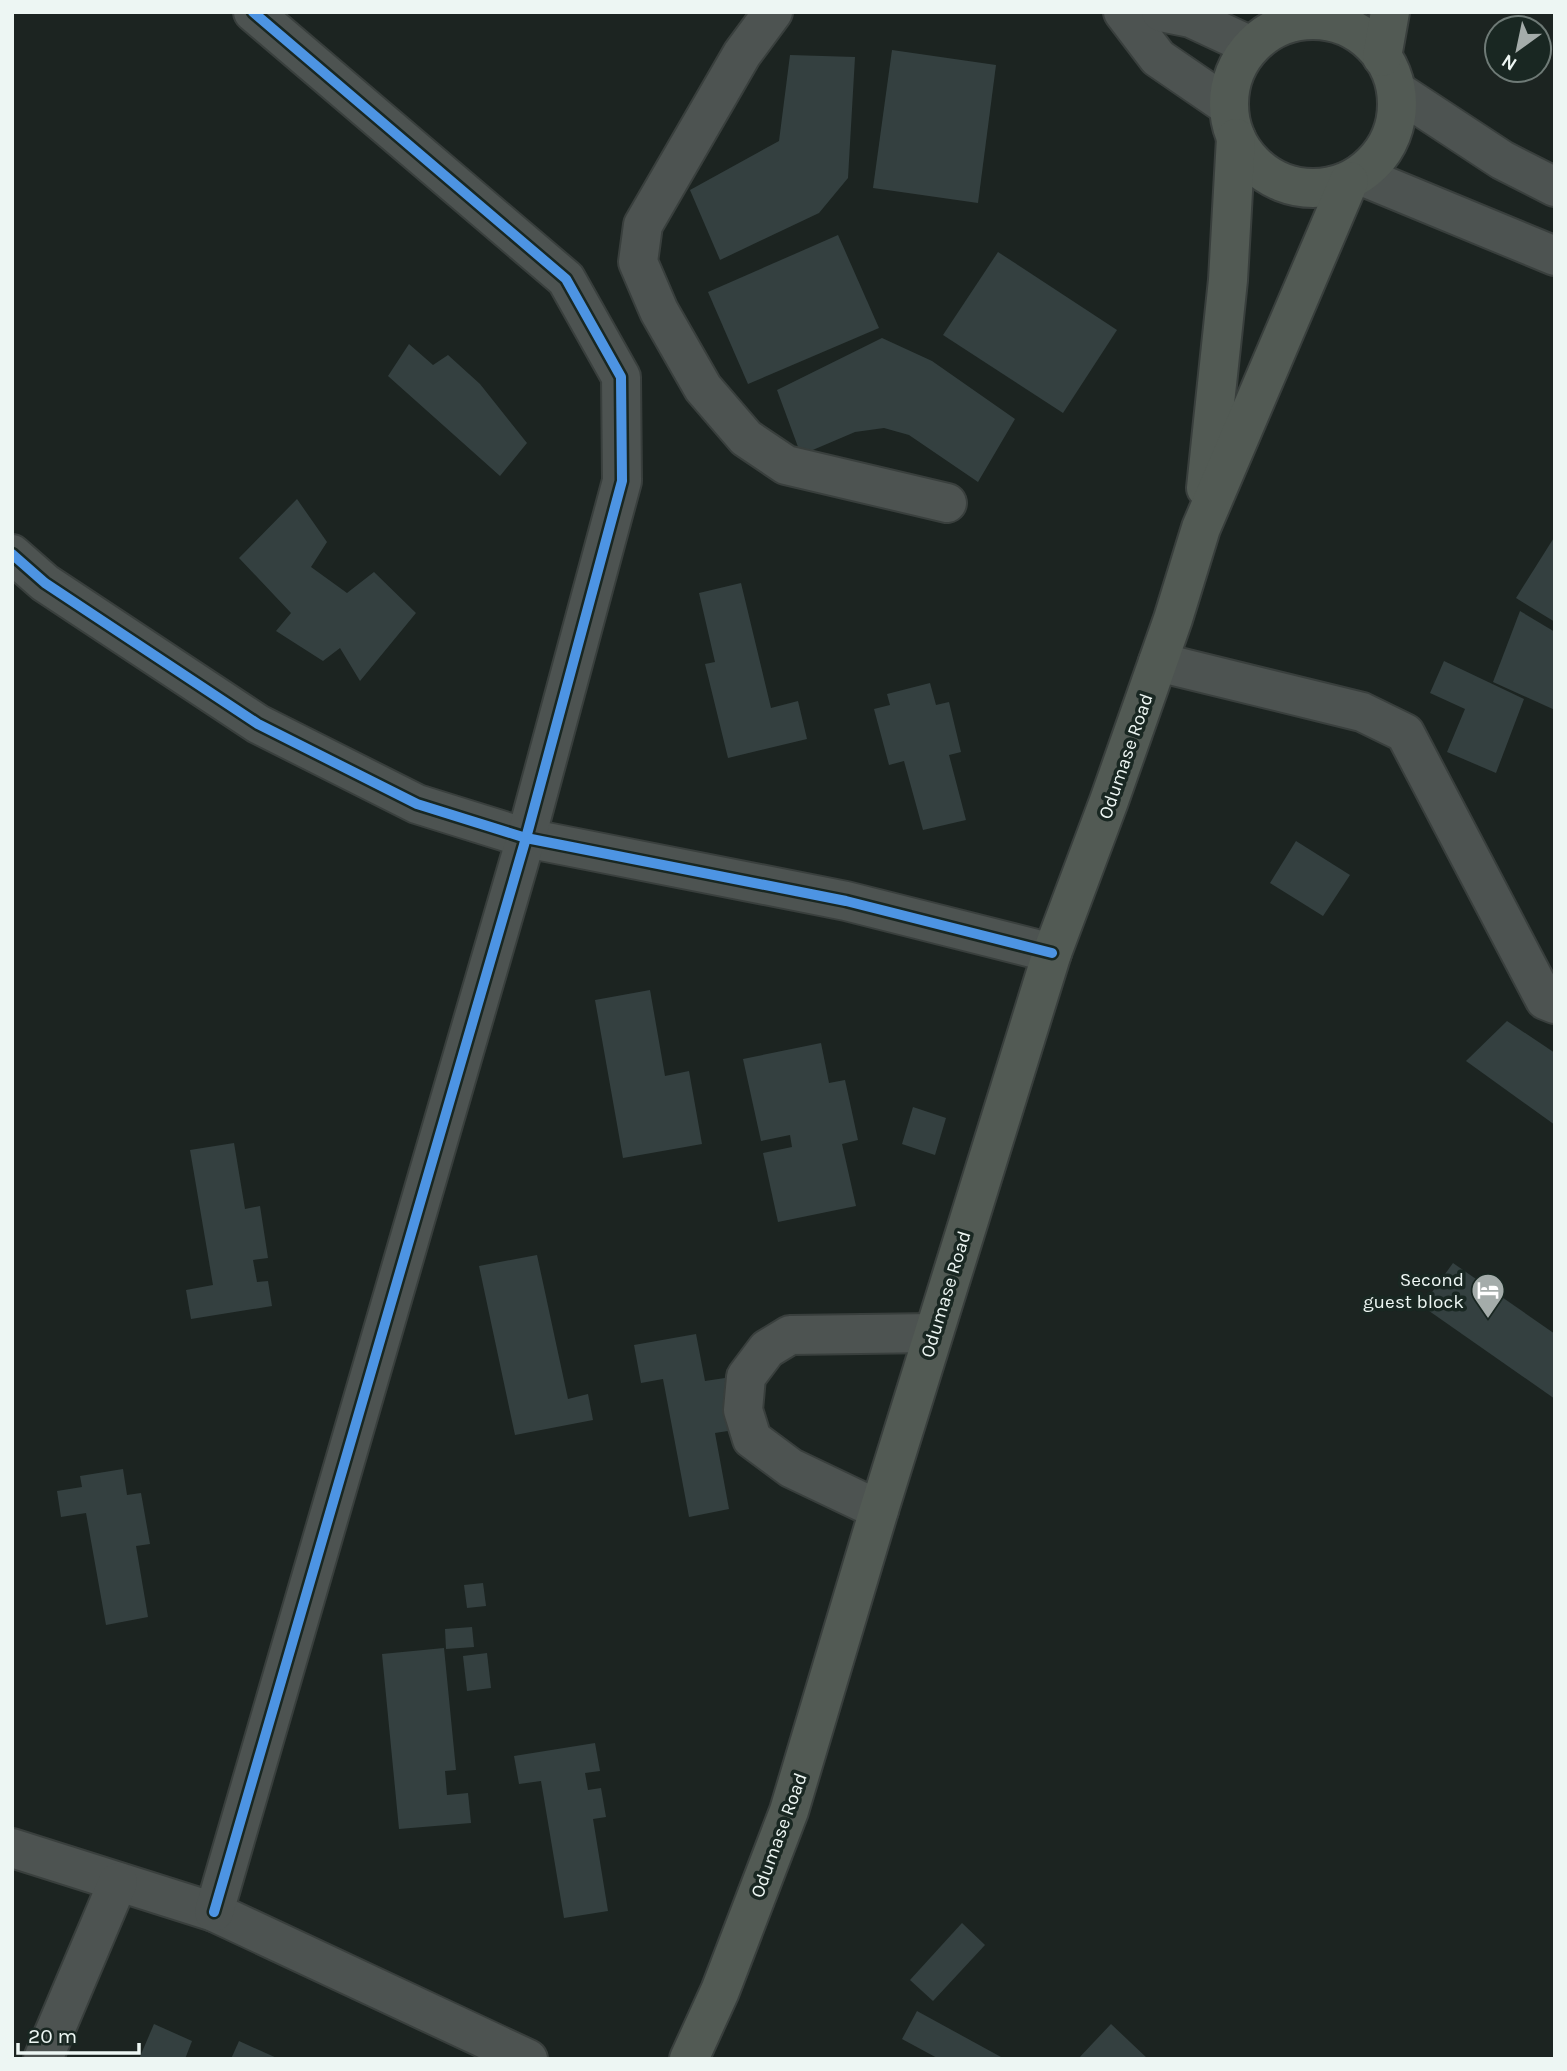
<svg xmlns="http://www.w3.org/2000/svg" width="1567" height="2071" font-family="Karla,sans-serif">
<style>
.building{fill:#344040}
.lines{fill:none;stroke-linecap:round;stroke-linejoin:round}
.minor-casing{stroke:#393f3d;stroke-width:42}
.major-casing{stroke:#393f3d;stroke-width:42}
.minor{stroke:#4d5351;stroke-width:38}
.major{stroke:#525a54;stroke-width:38}
.cycleway-casing{stroke:#192722;stroke-width:15}
.cycleway{stroke:#4d94e3;stroke-width:10}
.labels{text-anchor:middle;stroke-width:7;stroke-linejoin:round;paint-order:stroke}
.street-label{font-size:19px;fill:#edf6f3;stroke:#192722}
.poi-label{font-size:19px;fill:#edf6f3;stroke:#192722;text-anchor:end}
</style>
<rect width="100%" height="100%" fill="#1c2421"/>
<!-- building -->
<g class="building">
<polygon points="892,50 996,65 978,203 873,188"/>
<polygon points="790,55 855,57 848,178 819,213 720,260 690,190 779,141"/>
<polygon points="838,235 879,328 748,384 708,292"/>
<polygon points="998,252 1117,330 1063,413 943,335"/>
<polygon points="882,338 932,361 1015,419 978,482 909,435 884,428 855,432 801,455 777,390"/>
<polygon points="409,344 433,365 448,355 480,384 527,443 500,476 388,376"/>
<polygon points="297,499 327,542 311,567 347,593 374,572 416,613 360,681 340,648 323,661 276,631 291,613 239,558"/>
<polygon points="1555,536 1555,622 1516,598"/>
<polygon points="741,583 771,708 798,701 807,739 728,758 705,664 715,662 699,593"/>
<polygon points="1520,611 1555,632 1555,710 1493,682"/>
<polygon points="1444,661 1524,699 1496,773 1447,752 1465,709 1430,693"/>
<polygon points="930,683 936,705 949,702 961,752 949,755 966,820 923,830 904,761 889,765 874,709 890,705 887,694"/>
<polygon points="1296,841 1350,875 1323,916 1270,883"/>
<polygon points="650,990 665,1076 689,1071 702,1144 623,1158 595,1000"/>
<polygon points="1507,1021 1555,1053 1555,1125 1466,1061"/>
<polygon points="821,1043 829,1083 845,1080 858,1140 842,1144 856,1206 778,1222 763,1153 792,1147 790,1135 761,1141 743,1059"/>
<polygon points="913,1107 946,1118 935,1155 902,1144"/>
<polygon points="234,1143 245,1209 260,1206 268,1258 253,1260 257,1282 268,1281 272,1306 191,1319 186,1290 213,1285 190,1150"/>
<polygon points="537,1255 568,1399 588,1394 593,1420 515,1435 479,1266"/>
<polygon points="1453,1263 1555,1334 1555,1399 1422,1306"/>
<polygon points="696,1334 705,1381 725,1378 734,1430 715,1433 729,1509 689,1517 663,1379 641,1383 634,1345"/>
<polygon points="123,1469 127,1495 141,1493 150,1544 136,1546 148,1617 106,1625 86,1513 61,1517 57,1491 82,1487 80,1476"/>
<polygon points="483,1583 486,1606 467,1608 464,1585"/>
<polygon points="472,1627 474,1647 446,1649 445,1629"/>
<polygon points="444,1648 456,1770 445,1771 447,1795 468,1793 471,1823 399,1829 382,1654"/>
<polygon points="487,1653 491,1688 467,1691 463,1656"/>
<polygon points="595,1743 600,1771 585,1773 588,1790 601,1788 606,1817 593,1819 608,1911 564,1918 541,1781 519,1784 514,1756"/>
<polygon points="962,1923 985,1945 933,2001 910,1980"/>
<polygon points="917,2011 1001,2057 1000,2059 939,2059 902,2039"/>
<polygon points="154,2024 192,2041 185,2059 139,2059"/>
<polygon points="1111,2024 1148,2059 1078,2059"/>
<polygon points="239,2041 279,2059 231,2059"/>
</g>
<g class="lines">
<defs>
<g id="minor">
<polyline points="773,12 742,54 643,225 638,262 659,311 703,388 746,438 786,465 947,503"/>
<polyline points="1123,12 1158,58 1228,106"/>
<polyline points="1161,12 1191,18 1251,46"/>
<polyline points="1397,91 1502,160 1555,187"/>
<polyline points="1359,175 1555,256"/>
<polyline points="12,554 45,583 258,724 417,804 526,838 846,901 1052,953"/>
<polyline points="1158,662 1362,712 1405,733 1545,1000 1555,1004"/>
<polyline points="879,1510 791,1468 752,1439 743,1410 746,1377 767,1349 790,1335 933,1333"/>
<polyline points="12,1848 214,1912 528,2059"/>
<polyline points="214,1912 526,838 622,481 621,377 566,279 253,12"/>
<polyline points="43,2059 118,1882"/>
</g>
<g id="major">
<circle cx="1313" cy="104" r="84"/>
<polyline points="1382,57 1390,12"/>
<polyline points="1206,488 1228,280 1236,138"/>
<polyline points="689,2059 720,1991 789,1811 879,1510 1052,953 1109,801 1173,619 1201,528 1349,181"/>
</g>
</defs>
<!-- minor casing -->
<use href="#minor" class="minor-casing"/>
<!-- major casing -->
<use href="#major" class="major-casing"/>
<!-- minor -->
<use href="#minor" class="minor"/>
<!-- major -->
<use href="#major" class="major"/>
<defs>
<g id="cycleway">
<polyline points="12,554 45,583 258,724 417,804 526,838 846,901 1052,953"/>
<polyline points="214,1912 526,838 622,481 621,377 566,279 253,12"/>
</g>
</defs>
<!-- cycleway casing -->
<use href="#cycleway" class="cycleway-casing"/>
<!-- cycleway -->
<use href="#cycleway" class="cycleway"/>
</g>
<!-- icons -->
<defs>
<symbol id="hotel-pin" viewBox="-11 -11 22 30"><path d="M0 17L-7.5 6A9.5 9.5 0 1 1 7.5 6Z" fill="#a4acaa" stroke="#192722"/><path d="M-6-4.5h1.5V1H6V5H4.5V3h-9V5H-6ZM-4 0a1.8 1.8 0 1 1 3.6 0ZM.5 0V-2.5h3Q6-2.5 6 0Z" fill="#fff"/></symbol>
</defs>
<g fill-rule="evenodd">
<use href="#hotel-pin" x="1469" y="1271" width="38" height="52"/>
</g>
<g class="labels">
<!-- street labels -->
<g class="street-label">
<text transform="translate(1125 756) rotate(-71)" y="7">Odumase Road</text>
<text transform="translate(945 1294) rotate(-73)" y="7">Odumase Road</text>
<text transform="translate(778 1835) rotate(-70)" y="7">Odumase Road</text>
</g>
<!-- poi labels -->
<g class="poi-label">
<text x="1464" y="1286">Second<tspan x="1464" dy="22">guest block</tspan></text>
</g>
</g>
<!-- border -->
<rect width="1567" height="2071" fill="none" stroke="#edf6f3" stroke-width="28"/>
<!-- north arrow -->
<g transform="translate(1518 49) rotate(213)"><circle r="33" fill="#192722" stroke="#6e7a76" stroke-width="2"/>
<path d="M0-5L12 26L0 18L-12 26Z" fill="#a4acaa"/>
<text y="-10" font-size="19" font-weight="bold" text-anchor="middle" fill="#edf6f3">N</text>
</g>
<!-- scale -->
<path d="M18 2043v10h121v-10" fill="none" stroke="#edf6f3" stroke-width="3.5"/>
<text x="28" y="2043" font-size="21" fill="#edf6f3" stroke="#192722" stroke-width="5" paint-order="stroke">20 m</text>
</svg>
